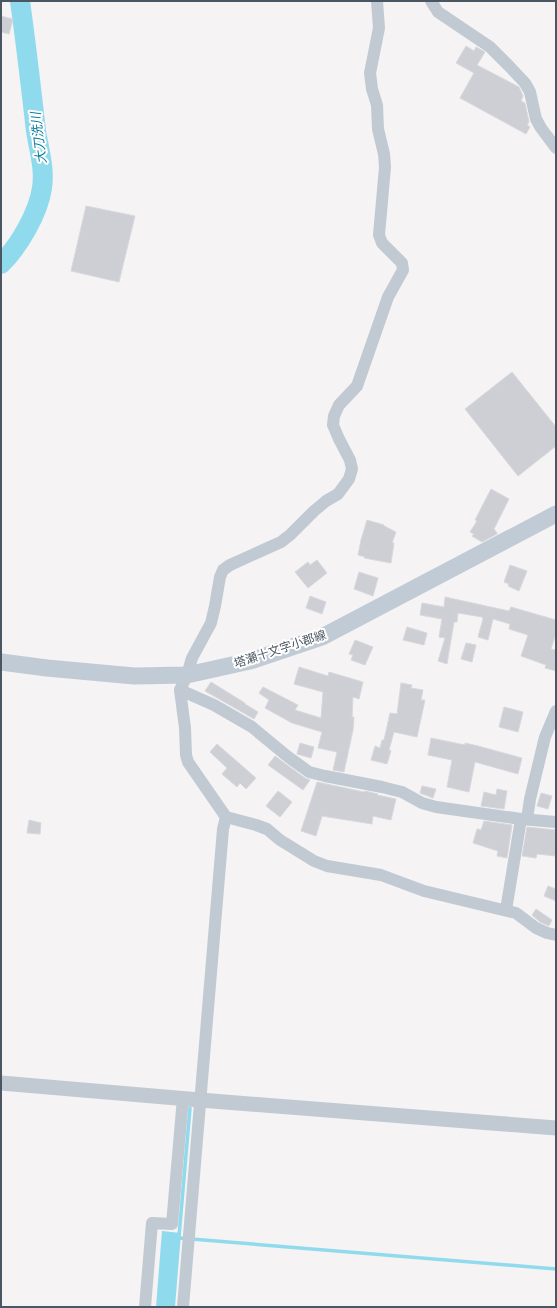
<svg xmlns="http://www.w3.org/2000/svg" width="557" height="1308" font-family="Ubuntu,'Noto Sans JP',sans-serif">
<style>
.water{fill:#90daee}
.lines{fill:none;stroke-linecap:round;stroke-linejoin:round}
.stream{stroke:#90daee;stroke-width:3.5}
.river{stroke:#90daee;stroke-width:20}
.building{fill:#cdcfd5;stroke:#d7d9de}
.minor{stroke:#c1cad2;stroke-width:12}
.tertiary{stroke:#c1cad2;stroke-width:15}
.secondary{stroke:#c1cbd6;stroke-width:17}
.labels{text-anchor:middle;stroke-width:4;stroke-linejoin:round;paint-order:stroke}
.street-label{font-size:12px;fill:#4a5661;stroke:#fff}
.water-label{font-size:13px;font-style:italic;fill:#0c7c9b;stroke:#fff}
</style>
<rect width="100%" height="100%" fill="#f5f3f3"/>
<!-- water -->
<polygon class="water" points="162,1231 181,1233 175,1307 156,1307"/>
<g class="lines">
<!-- stream -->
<g class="stream">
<polyline points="179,1236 190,1108"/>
<polyline points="179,1238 556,1269"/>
</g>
<!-- river -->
<path class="river" d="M1,264C19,246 38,214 42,188C45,169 39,150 36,131C31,87 26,44 20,1"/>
</g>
<!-- building -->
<g class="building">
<polygon points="1,16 13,19 9,34 1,32"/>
<polygon points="466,46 474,51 476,47 485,52 477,65 519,87 523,96 521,101 525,103 529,122 527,125 530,127 526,134 460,98 474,73 456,63"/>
<polygon points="86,206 135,216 119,282 71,271"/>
<polygon points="512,372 556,427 556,446 518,476 465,409"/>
<polygon points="491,489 509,499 494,529 497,533 497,534 482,542 472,536 474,534 470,532 477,521 475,520"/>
<polygon points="367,520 384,525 384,526 396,532 392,543 394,543 391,563 364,558 365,557 358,555 361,540"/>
<polygon points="317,560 327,573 308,588 295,572 308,562 310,565"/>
<polygon points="510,565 527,571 519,591 508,586 509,584 504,582"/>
<polygon points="359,572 378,578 373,596 354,589"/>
<polygon points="310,596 326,602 322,614 306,608"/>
<polygon points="445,597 509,611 511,607 556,620 556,633 551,649 556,650 556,671 545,668 546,665 521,656 528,635 509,629 510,624 493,619 488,640 478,637 483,619 482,617 458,613 457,622 454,622 447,664 438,661 445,638 439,637 442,619 420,615 422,603 444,607"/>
<polygon points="407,627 427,633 424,645 403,640"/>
<polygon points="355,640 373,647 365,665 351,660 353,655 349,654"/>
<polygon points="466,643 476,645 472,662 461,659"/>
<polygon points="299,667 328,676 329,672 363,682 359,699 353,697 352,717 354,717 353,730 344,772 333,770 337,752 318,748 322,732 292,723 265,708 269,700 259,693 263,687 298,705 295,710 321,718 323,692 294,684"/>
<polygon points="211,682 245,703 245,704 258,712 254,719 205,691"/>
<polygon points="401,683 412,685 411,688 423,690 421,700 425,700 417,737 394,732 389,750 391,751 387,764 371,760 375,746 380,748 382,740 384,740 390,713 397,714"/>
<polygon points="504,707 523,712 518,732 499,727"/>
<polygon points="431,738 465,745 465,743 478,746 522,758 518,774 475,762 469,792 447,787 452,760 428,755"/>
<polygon points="300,743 314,747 311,758 297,754"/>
<polygon points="217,744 256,778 246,789 240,783 237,787 222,774 227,768 210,752"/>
<polygon points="275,756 305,778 310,780 303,790 268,765"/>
<polygon points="317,782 364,792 365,791 378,794 377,795 396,799 391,820 373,816 372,824 322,816 316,836 301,831"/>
<polygon points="422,786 436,789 433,798 420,793"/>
<polygon points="497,789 507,791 504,809 481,806 484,792 496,795"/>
<polygon points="278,791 292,802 280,817 266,806"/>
<polygon points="541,793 552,796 548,809 537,806"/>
<polygon points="29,820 41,823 40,834 27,833"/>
<polygon points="484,821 512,825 507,858 497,856 498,851 473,843 477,829 481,830"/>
<polygon points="527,827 556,830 556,856 537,854 536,858 522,856"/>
<polygon points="548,886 556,889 556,901 544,896"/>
<polygon points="536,909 552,920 549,926 540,922 532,915"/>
</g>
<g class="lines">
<!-- minor -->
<g class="minor">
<polyline points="377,1 379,28 370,73 372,89 377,105 378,129 384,154 385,167 379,235 382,243 402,263 403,270 388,297 357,386 339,405 334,416 333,425 339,439 350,460 352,469 349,479 338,494 326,501 314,511 290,535 281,542 230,565 223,570 220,577 215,606 211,623 192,658 187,675 180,690 185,728 186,755 188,762 226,817 256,825 267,829 280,840 293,848 314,861 327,866 381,875 424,891 516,913 536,928 547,933 556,935"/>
<polyline points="431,1 438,12 490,47 509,66 525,83 530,92 536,119 541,128 556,148"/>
<polyline points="180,690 214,705 252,727 287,756 309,772 325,776 382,787 402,792 422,803 436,807 521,819 556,822"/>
<polyline points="527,819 530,799 545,737 556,711"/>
<polyline points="506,910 521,819"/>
<polyline points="145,1307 152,1223 172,1224 183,1098"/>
<polyline points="183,1307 223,829 226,817"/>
</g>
<!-- tertiary -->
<polyline class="tertiary" points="1,1083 200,1100 556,1128"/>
<!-- secondary -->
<polyline class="secondary" points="1,662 47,668 134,676 187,675 250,661 322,637 556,514"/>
</g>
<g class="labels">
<!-- street labels -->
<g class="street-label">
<text transform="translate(280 649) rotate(-18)" y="4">塔瀬十文字小郡線</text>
</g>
<!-- water labels -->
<g class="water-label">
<text transform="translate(38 138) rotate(-97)" y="5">大刀洗川</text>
</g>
</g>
<!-- border -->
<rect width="557" height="1308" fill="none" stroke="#4a5661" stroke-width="4"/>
</svg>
